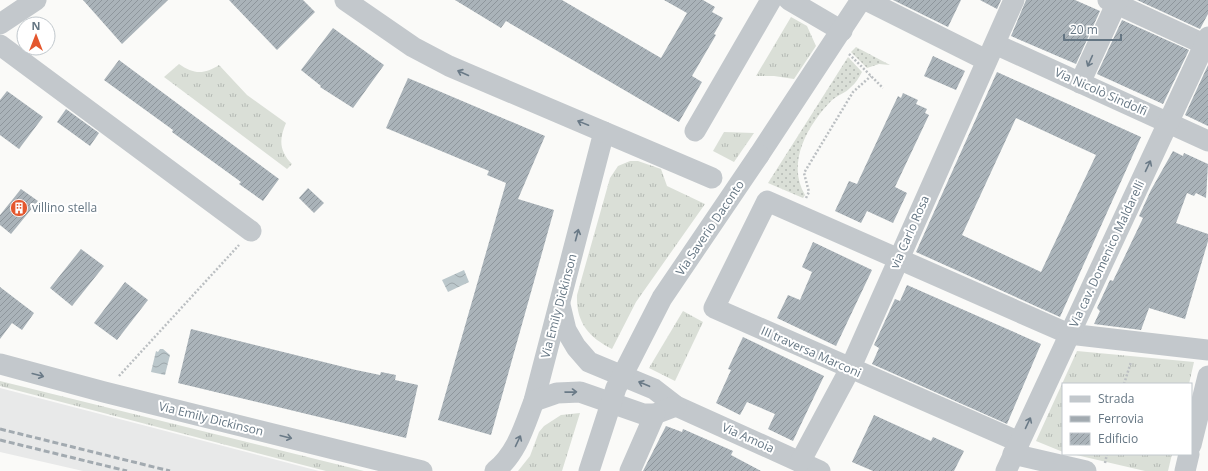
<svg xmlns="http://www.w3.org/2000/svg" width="1208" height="471" font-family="'Open Sans',sans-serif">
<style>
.built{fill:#e8e9e9}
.grass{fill:url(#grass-tufts)}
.garden{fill:url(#garden-dots)}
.water{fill:url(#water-waves)}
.building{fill:url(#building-hatch);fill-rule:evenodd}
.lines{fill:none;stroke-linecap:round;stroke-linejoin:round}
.path{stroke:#bbbfc2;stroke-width:2.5;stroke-dasharray:2 2;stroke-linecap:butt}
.minor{stroke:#c3c8cc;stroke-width:21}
.rail{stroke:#a2aab0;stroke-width:3;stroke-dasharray:6 3;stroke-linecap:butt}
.minor-bridge{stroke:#c3c8cc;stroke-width:21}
.oneway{stroke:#6a7a87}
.labels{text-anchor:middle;stroke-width:4;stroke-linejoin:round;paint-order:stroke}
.street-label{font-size:12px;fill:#657683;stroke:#fff}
.poi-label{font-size:12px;fill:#657683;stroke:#fff;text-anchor:start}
</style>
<defs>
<pattern id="grass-tufts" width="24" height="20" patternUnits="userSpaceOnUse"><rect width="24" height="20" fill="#dadfd7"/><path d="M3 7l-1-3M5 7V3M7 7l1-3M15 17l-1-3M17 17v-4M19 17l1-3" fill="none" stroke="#b4b9b4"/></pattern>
<pattern id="garden-dots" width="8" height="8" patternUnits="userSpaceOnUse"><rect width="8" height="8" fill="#dadfd7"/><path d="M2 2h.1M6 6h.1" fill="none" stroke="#b4b9b4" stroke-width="1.8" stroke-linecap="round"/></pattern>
<pattern id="water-waves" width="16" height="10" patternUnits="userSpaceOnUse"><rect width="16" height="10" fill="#bbc7cb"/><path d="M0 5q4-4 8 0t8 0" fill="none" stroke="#9ca6aa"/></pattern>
<pattern id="building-hatch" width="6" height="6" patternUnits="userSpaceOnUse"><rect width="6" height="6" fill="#aab3b9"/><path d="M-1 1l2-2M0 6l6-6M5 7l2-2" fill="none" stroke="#8e969c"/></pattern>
</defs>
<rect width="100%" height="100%" fill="#fafaf8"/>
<!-- built -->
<polygon class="built" points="0,388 319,471 83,471 0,452"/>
<!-- grass -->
<g class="grass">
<polygon points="791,17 807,26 816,46 794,79 774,76 756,76"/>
<path d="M179,64C193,74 204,75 219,65L247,95L286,123C279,139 279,151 292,164L287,169L164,77Z"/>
<polygon points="724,132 754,133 734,162 713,151"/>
<path d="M630,161H638L661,169L667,186L705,204L636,302L612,349C588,337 576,322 577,295L610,178L618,166Z"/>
<polygon points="683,311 703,322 675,381 649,368"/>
<polygon points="1077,351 1194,362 1189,384 1063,384 1063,452 1036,441"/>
<polygon points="0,381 364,471 326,471 0,386"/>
<polygon points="580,413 562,471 518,471 530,456 539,432 544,426 561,415"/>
<polygon points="1072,454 1172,454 1168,471 1145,471"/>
</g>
<!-- garden -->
<g class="garden">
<polygon points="856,47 890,65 879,64 867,68 851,52"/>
<path d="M848,57L862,72C859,77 856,83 851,87C846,93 837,95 831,101C808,125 786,162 805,195L803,198L768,183Z"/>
</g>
<!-- water -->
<g class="water">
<polygon points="464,270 469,282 448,292 442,280"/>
<polygon points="160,349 163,349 170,355 165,375 151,372 156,351 158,352"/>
</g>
<!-- building -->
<g class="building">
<polygon points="83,0 168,0 122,44"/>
<polygon points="229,0 303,0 315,12 277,50"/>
<polygon points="455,0 562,0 661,58 687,13 664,0 703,0 715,7 712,12 723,18 714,34 716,35 692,76 702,82 679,122 506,21 501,28"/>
<polygon points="893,0 961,0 948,27"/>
<polygon points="980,0 1001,0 997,9"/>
<polygon points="1026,0 1075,0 1100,11 1076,64 1011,36"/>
<polygon points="1137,0 1208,0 1208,14 1200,29"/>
<polygon points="1122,20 1189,50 1163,104 1097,74"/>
<polygon points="333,28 384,65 353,108 320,87 321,86 301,70"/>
<polygon points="933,56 965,71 956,90 924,76"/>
<polygon points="119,60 279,179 263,201 239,184 241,182 172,132 173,130 104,80"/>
<polygon points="1208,65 1208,126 1185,115"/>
<path d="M997,72L1141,137L1060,317L916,252ZM1016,118L1096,155L1041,272L962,235Z"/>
<polygon points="408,78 545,136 518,199 554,210 491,435 438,420 506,183 487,175 489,171 386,128"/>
<polygon points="7,91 43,117 19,149 0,135 0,100"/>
<polygon points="903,93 918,100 916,104 927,109 925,113 929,115 895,187 907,193 893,223 867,211 861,223 835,211 849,181 857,184 898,96 901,98"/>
<polygon points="66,109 99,133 90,146 57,122"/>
<polygon points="1173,151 1183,156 1184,153 1208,164 1206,198 1196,193 1194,196 1187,193 1176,223 1208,234 1208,241 1185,319 1149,308 1141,330 1094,324 1100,311 1097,308 1110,280 1113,281 1143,218 1139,216 1151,190"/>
<polygon points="308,188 324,203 314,213 299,198"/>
<polygon points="21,189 38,201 11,234 0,225 0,215"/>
<polygon points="813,242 872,270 836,346 777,318 788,295 800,300 812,272 802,267"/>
<polygon points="81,249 104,266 72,306 50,288"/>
<polygon points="125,282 148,300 117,340 94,323"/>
<polygon points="907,285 1041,344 1007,424 872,364 879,348 874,345 895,299 900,301"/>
<polygon points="0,287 34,313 22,330 12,323 0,339"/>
<polygon points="191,329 356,370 380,375 381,372 396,375 395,380 418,385 406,438 178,383"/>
<polygon points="743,337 824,376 793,441 768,429 775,414 747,402 740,415 716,403 731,370 728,369"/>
<polygon points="874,415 931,441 933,437 964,451 954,471 873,471 852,462"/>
<polygon points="666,426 682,432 683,429 733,451 731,455 761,471 643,471"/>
</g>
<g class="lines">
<!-- path -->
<g class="path">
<polyline points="849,54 883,88"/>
<polyline points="806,198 809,192 804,173 853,92 871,76"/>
<polyline points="119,376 239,245"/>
<polyline points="1124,384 1131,362"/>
<polyline points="1105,463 1107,454"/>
</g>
<!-- minor -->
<g class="minor">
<path d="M345,0L413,47L449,66L604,132L534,401C524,427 517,453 495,471"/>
<polyline points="789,0 842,31"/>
<polyline points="866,0 986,60"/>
<polyline points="1108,0 1208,46"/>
<polyline points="0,24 36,0"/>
<polyline points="995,44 1208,141"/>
<polyline points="0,45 251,231"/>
<polyline points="1080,83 1118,0"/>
<polyline points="695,131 771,0"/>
<polyline points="604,132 712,178"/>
<polyline points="759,155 861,0"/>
<polyline points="560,305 566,330 576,347 589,362 654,389 676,406 820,471"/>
<polyline points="0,364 104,392 422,471"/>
<polyline points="534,401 557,393 580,392 643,414 655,414 676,406"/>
<polyline points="1019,442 714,308 767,201 1069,334 1208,350"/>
<polyline points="1191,445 1208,376"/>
<polyline points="1013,454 1086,471"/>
<polyline points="800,462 850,369 1014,0"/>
<polyline points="630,471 655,414"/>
<polyline points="1006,471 1208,37"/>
<polyline points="1185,471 1189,454"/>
</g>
<!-- rail -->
<g class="rail">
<polyline points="0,429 170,471"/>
<polyline points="0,440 127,471"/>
</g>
<!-- minor-bridge -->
<polyline class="minor-bridge" points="589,471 616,388 662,298 759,155"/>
</g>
<!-- one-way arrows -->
<defs><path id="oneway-shaft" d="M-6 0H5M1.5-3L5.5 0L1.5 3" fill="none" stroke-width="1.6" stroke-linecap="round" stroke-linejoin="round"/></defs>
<g class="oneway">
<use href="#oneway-shaft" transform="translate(1090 61) rotate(114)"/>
<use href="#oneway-shaft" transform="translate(463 73) rotate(-156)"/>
<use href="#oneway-shaft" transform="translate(583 123) rotate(-158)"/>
<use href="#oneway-shaft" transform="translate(1148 166) rotate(-65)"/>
<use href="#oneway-shaft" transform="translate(577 235) rotate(-75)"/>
<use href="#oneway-shaft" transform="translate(38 375) rotate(15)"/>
<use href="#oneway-shaft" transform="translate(644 384) rotate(-157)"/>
<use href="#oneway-shaft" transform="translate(571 392) rotate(-1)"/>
<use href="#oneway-shaft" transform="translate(1028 423) rotate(-65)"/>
<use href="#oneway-shaft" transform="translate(286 437) rotate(14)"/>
<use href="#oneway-shaft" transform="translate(518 441) rotate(-65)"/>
</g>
<!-- icons -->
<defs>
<symbol id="building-disc" viewBox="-11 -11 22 22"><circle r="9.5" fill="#e4572e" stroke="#fff"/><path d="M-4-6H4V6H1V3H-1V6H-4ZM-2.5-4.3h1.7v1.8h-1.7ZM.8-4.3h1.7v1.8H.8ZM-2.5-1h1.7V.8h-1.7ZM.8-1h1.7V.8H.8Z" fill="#fff"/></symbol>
</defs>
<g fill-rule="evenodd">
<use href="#building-disc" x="9" y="198" width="20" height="20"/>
</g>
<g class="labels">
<!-- street labels -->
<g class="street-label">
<text transform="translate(1101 92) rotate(24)" y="4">Via Nicolò Sindolfi</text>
<text transform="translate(710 228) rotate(-56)" y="4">Via Saverio Daconto</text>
<text transform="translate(910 232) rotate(-66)" y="4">via Carlo Rosa</text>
<text transform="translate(1107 254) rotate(-65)" y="4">Via cav. Domenico Maldarelli</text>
<text transform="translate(559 306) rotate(-75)" y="4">Via Emily Dickinson</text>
<text transform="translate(811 352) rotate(24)" y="4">III traversa Marconi</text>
<text transform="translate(211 419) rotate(14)" y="4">Via Emily Dickinson</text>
<text transform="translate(748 438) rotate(24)" y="4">Via Amoia</text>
</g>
<!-- poi labels -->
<g class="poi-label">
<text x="32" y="212">villino stella</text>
</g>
</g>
<!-- legend -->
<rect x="1062" y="383" width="130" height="72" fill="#ffffff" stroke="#c1c8cd"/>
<rect x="1070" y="396" width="20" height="6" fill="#c3c8cc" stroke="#c1c8cd"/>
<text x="1098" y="403" font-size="12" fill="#657683">Strada</text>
<rect x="1070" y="416" width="20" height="6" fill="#a2aab0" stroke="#c1c8cd"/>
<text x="1098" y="423" font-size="12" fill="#657683">Ferrovia</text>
<rect x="1070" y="433" width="20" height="12" fill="url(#building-hatch)" stroke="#c1c8cd"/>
<text x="1098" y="443" font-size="12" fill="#657683">Edificio</text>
<!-- north arrow -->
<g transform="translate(36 36)"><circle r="19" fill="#ffffff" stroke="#c1c8cd"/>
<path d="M0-3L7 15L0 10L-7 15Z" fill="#e4572e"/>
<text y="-6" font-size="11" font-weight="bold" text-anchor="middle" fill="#657683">N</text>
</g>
<!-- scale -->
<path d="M1064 34v6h57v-6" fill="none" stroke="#657683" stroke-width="2"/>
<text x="1070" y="34" font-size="12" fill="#657683" stroke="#ffffff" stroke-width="3" paint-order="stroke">20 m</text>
</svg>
